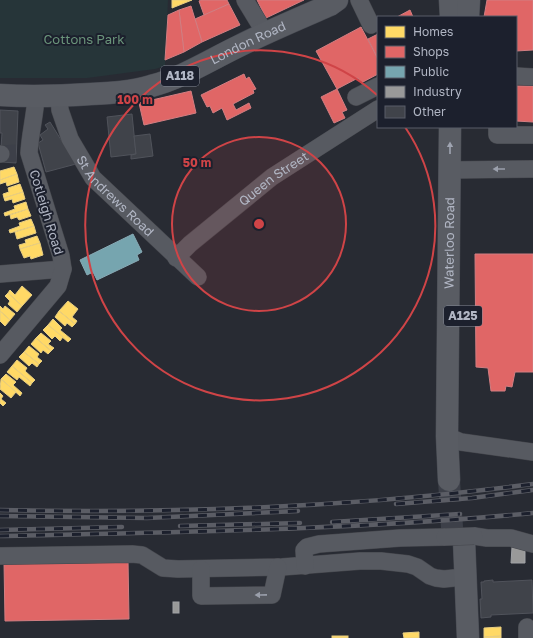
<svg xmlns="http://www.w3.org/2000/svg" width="533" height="638" font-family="'Golos Text',sans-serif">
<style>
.green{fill:#263539}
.homes{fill:#ffd966;stroke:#e8ce82}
.shops{fill:#e06666;stroke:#d27e82}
.public{fill:#76a5af;stroke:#88aab5}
.industry{fill:#999;stroke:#a0a2a6}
.building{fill:#40434a;stroke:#50535b}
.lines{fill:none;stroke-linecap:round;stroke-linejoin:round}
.minor-tunnel{stroke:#3d4049;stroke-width:17;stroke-dasharray:17 8;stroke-linecap:butt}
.major-tunnel{stroke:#3d4049;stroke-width:22;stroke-dasharray:22 11;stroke-linecap:butt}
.minor-casing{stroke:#44464c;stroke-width:18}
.major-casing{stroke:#454850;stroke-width:23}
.minor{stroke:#575a61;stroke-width:17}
.major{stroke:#595c63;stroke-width:22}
.rail-casing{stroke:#5b5d65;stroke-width:4.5}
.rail{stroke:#1c202d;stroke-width:3;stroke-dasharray:9;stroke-linecap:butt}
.minor-bridge-casing{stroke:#44464c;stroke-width:18;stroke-linecap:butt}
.minor-bridge{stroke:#575a61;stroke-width:17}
.oneway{fill:#9fa4b1}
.oneway2{fill:#9a9fab}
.ring{fill:none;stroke:#cf4447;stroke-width:2}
.labels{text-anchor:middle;stroke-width:4;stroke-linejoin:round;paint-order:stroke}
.shield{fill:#1c202d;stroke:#848997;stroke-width:1}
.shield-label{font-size:12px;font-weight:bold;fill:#b1b6c4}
.park-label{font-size:13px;fill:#6a947a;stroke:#1c202d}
.street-label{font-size:13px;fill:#b1b6c4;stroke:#1c202d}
.centre{fill:#cf4447;stroke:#1c202d;stroke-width:2}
.ring-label{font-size:12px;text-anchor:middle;font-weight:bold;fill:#cf4447;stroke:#1c202d;stroke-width:4;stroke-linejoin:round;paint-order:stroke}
</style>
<rect width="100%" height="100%" fill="#282b33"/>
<!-- green -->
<polygon class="green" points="0,0 168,0 165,66 155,69 87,78 0,78"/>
<!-- homes -->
<g class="homes">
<polygon points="172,0 192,0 172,8"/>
<polygon points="14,167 17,174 0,180 0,171"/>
<polygon points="17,174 19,182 7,186 6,182 0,184 0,180"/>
<polygon points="20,184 23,192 4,198 3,194 9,192 8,188"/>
<polygon points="23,192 25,199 13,203 12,199 5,201 4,198"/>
<polygon points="26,202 28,209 5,216 4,213 15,209 14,206"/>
<polygon points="28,209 31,216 19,220 17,217 11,219 10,215"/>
<polygon points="31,219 34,226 10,233 9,230 20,226 19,223"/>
<polygon points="34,226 36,233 17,239 15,232"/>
<polygon points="37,236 40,243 20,249 19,245 26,243 25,240"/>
<polygon points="40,243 43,255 31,259 30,256 24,258 20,249"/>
<polygon points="22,286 32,295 22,306 8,293 10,290 15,295"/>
<polygon points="8,293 22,306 17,312 8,304 10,301 5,296"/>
<polygon points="68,301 78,309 72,317 77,321 75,324 59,311"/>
<polygon points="0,306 3,309 5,306 15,314 10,320 0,311"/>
<polygon points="0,311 10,320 5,326 0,321"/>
<polygon points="59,311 75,324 72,327 67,323 65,326 55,317"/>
<polygon points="53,319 62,328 60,330 71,339 68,342 48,325"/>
<polygon points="48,325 63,337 60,341 55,336 52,339 43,330"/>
<polygon points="41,333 51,341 48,344 54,348 51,351 36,338"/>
<polygon points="36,338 51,351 48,354 43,350 41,353 31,344"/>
<polygon points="29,346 39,354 37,357 42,361 39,364 24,352"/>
<polygon points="24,352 39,364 37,367 32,363 29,366 19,357"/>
<polygon points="17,360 27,368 25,371 35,380 32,383 12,366"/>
<polygon points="12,366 32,383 30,386 19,377 17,380 7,372"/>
<polygon points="6,374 16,382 13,385 22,393 20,396 1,379"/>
<polygon points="1,379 16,392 11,398 0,389"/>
<polygon points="0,393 3,396 1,399 6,403 3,406 0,403"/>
<polygon points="501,627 501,636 484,637 484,628"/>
<polygon points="419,632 419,638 404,638 403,633"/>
<rect x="332" y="636" width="16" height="2"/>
<polygon points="501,636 501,638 484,638 484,637"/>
</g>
<!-- shops -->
<g class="shops">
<polygon points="201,0 227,0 229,4 204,15 199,1"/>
<polygon points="257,0 304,0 266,18"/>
<polygon points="487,0 533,0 533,50 516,51 516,17 484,17"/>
<polygon points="229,4 240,25 202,42 195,19"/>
<polygon points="191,6 202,42 184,52 179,10"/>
<polygon points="179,10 184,52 165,60 168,15"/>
<polygon points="410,10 413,17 397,17"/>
<polygon points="361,27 378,59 378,74 361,83 358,78 337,89 316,51"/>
<polygon points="378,34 378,59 368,39"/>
<polygon points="244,74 246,79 249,77 256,89 253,90 254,93 233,104 236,110 249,103 251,108 227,120 222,108 213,113 210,106 207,107 201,95"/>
<polygon points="516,86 533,86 533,122 516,121"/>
<polygon points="337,89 347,110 342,112 345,118 334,123 321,97"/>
<polygon points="191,91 196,113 144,125 139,103"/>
<polygon points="475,254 533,254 533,372 515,372 512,387 506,386 505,391 491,391 488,368 476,367"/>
<polygon points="128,560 129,619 5,621 4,562"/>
</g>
<!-- public -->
<polygon class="public" points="133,234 142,252 137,255 139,260 97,280 93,272 87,275 80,260"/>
<!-- industry -->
<g class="industry">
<polygon points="512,547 525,548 525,563 511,563"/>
<rect x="173" y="602" width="6" height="11"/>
</g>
<!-- building -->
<g class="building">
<polygon points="0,110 18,111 16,163 0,162 2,133 0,133"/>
<polygon points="132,114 136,154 111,157 107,117"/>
<polygon points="50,122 76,164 46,172 38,143 43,140 40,135 48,129 45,125"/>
<polygon points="150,134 153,156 131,159 131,155 136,154 134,136"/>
<polygon points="493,580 493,582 532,580 533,613 491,615 491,617 481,618 480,599 482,599 481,582 484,582 484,581"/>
</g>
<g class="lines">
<!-- minor-tunnel -->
<polyline class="minor-tunnel" points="1,154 16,153"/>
<!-- major-tunnel -->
<polyline class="major-tunnel" points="449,480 453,543"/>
<defs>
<g id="minor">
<polyline points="245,0 265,33"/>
<polyline points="359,0 371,25"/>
<polyline points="516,76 533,77"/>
<path id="s1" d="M59,96L60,110L70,139L93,178L198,277"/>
<polyline points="356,97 378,86"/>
<polyline points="497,127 497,135 533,135"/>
<polyline points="0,154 1,154"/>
<polyline points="450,170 533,169"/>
<path id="s2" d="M176,258L190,244L272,177L378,109"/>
<polyline points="0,274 63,269"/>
<path d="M0,355L58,286L63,269L61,256L29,153C30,134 35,116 36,97"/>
<polyline points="447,436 461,442 533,452"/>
<polyline points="474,536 487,538 511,538 533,544"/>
<polyline points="0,556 132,554 142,555 163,568 178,569 282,567 360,561 381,561 408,564 417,567 430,576 436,578 444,579 454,578"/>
<polyline points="305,566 304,550 307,547 319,544 400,538 445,537"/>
<polyline points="201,569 201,596 272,595 278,567"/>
<polyline points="527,627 527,638"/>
</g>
<g id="major">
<polyline points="450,0 451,17"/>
<polyline points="468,17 469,0"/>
<path id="s3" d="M0,95C31,97 60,96 91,94C111,93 131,92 151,86C182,78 210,60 239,46C269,31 300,18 330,5L337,0"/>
<path id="s4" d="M449,480L447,436L450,127"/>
<polyline points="464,540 468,638"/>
</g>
</defs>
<!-- minor casing -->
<use href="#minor" class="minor-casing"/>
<!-- major casing -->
<use href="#major" class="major-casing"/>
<!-- minor -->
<use href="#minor" class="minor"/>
<!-- major -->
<use href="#major" class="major"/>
<defs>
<g id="rail">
<polyline points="396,504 472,498 533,490"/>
<path d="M0,510C178,514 356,507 533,484"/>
<polyline points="0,516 147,518 298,511"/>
<polyline points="332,522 460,514"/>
<polyline points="180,526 300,523"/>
<polyline points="0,530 122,527"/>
<path d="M0,536C178,532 356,530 533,513"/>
</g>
</defs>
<!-- rail casing -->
<use href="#rail" class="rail-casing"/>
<!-- rail -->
<use href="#rail" class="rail"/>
<defs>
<polyline id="minor-bridge" points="445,537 474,536"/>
</defs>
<!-- minor-bridge casing -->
<use href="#minor-bridge" class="minor-bridge-casing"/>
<!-- minor-bridge -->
<use href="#minor-bridge" class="minor-bridge"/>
</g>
<!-- one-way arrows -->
<defs><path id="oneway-solid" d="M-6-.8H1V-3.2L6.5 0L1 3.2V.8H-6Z"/></defs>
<use class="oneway" href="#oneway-solid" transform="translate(450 148) rotate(-90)"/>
<g class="oneway2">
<use href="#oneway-solid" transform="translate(499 169) rotate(180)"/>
<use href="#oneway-solid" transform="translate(261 595) rotate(179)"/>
</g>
<!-- distance rings -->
<circle cx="259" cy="224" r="87" fill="#cf4447" fill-opacity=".12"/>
<g class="ring">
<circle cx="259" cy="224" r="87"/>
<path d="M405 127A175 175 0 1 1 377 95"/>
</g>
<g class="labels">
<!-- shield labels -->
<g class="shield">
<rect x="161" y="66" width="38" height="20" rx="3"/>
<rect x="444" y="306" width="38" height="20" rx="3"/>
</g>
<g class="shield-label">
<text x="180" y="80">A118</text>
<text x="463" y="320">A125</text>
</g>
<!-- park labels -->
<g class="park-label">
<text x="84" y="44">Cottons Park</text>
</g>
<!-- street labels -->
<g class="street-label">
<text dy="5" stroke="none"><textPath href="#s3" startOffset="258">London Road</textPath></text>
<text dy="5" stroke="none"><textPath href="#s2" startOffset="126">Queen Street</textPath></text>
<text dy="5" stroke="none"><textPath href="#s1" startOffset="118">St Andrews Road</textPath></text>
<text transform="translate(47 212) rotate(73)" y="5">Cotleigh Road</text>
<text dy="5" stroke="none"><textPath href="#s4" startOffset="237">Waterloo Road</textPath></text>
</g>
</g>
<circle cx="259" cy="224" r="6" class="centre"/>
<g class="ring-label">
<text x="135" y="104">100 m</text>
<text x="197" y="167">50 m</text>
</g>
<!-- legend -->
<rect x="377" y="16" width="140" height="112" fill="#1c202d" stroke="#585c69"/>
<rect x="385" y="26" width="20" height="12" fill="#ffd966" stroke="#585c69"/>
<text x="413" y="36" font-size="12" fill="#b1b6c4">Homes</text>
<rect x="385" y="46" width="20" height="12" fill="#e06666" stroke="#585c69"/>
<text x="413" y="56" font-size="12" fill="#b1b6c4">Shops</text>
<rect x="385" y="66" width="20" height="12" fill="#76a5af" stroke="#585c69"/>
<text x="413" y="76" font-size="12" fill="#b1b6c4">Public</text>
<rect x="385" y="86" width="20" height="12" fill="#999999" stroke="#585c69"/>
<text x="413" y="96" font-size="12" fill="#b1b6c4">Industry</text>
<rect x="385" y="106" width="20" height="12" fill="#40434a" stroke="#585c69"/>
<text x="413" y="116" font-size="12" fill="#b1b6c4">Other</text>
</svg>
